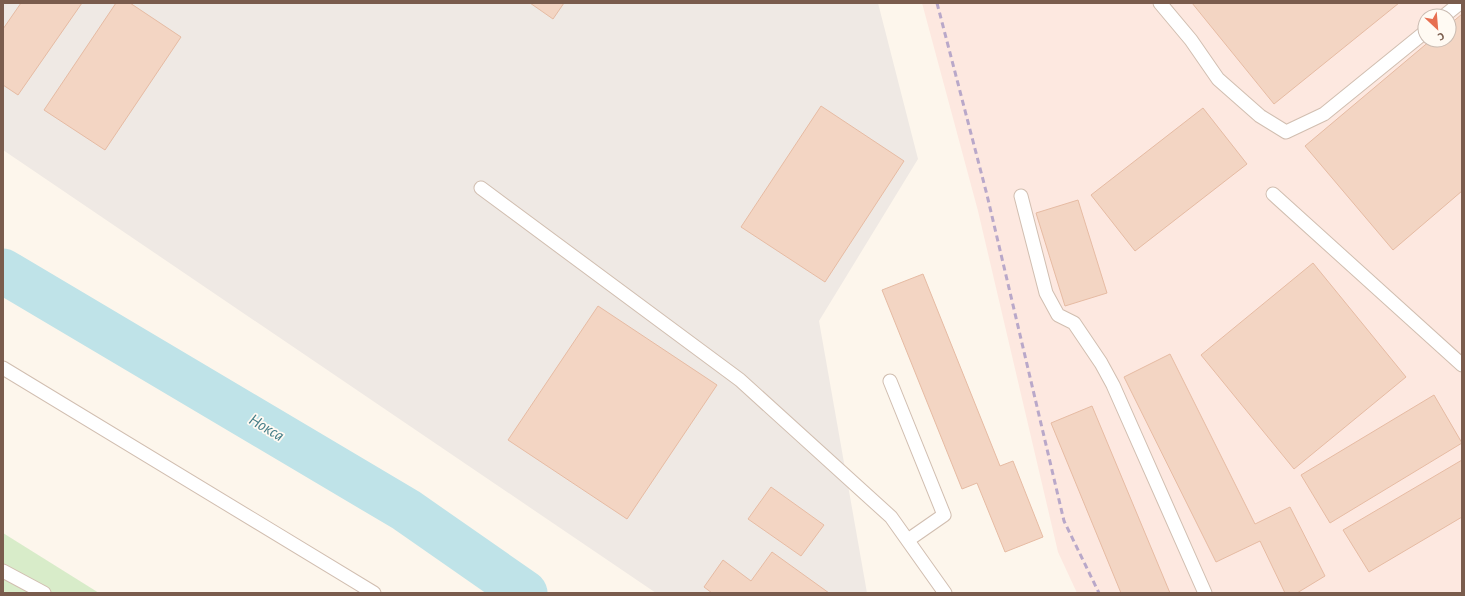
<svg xmlns="http://www.w3.org/2000/svg" width="1465" height="596" font-family="'Alegreya Sans',sans-serif">
<style>
.commercial{fill:#fde8e0;fill-rule:evenodd}
.industrial{fill:#efe9e4}
.green{fill:#d8ecc9}
.lines{fill:none;stroke-linecap:round;stroke-linejoin:round}
.river{stroke:#bfe3e8;stroke-width:45}
.building{fill:#f3d5c3;stroke:#e6bba3}
.lane-casing{stroke:#d1beb0;stroke-width:15}
.lane{stroke:#fff;stroke-width:13}
.rail{stroke:#b9a8c9;stroke-width:3;stroke-dasharray:6 4;stroke-linecap:butt}
.labels{text-anchor:middle;stroke-width:3.5;stroke-linejoin:round;paint-order:stroke}
.water-label{font-size:17px;font-style:italic;fill:#437c86;stroke:#fffaf3}
</style>
<rect width="100%" height="100%" fill="#fdf6ec"/>
<!-- commercial -->
<path class="commercial" d="M922,3H1462V593H1077L1058,552L978,211ZM1425,16H1449V40H1425Z"/>
<!-- industrial -->
<polygon class="industrial" points="3,3 878,3 918,159 819,321 867,593 656,593 3,150"/>
<!-- green -->
<polygon class="green" points="3,533 99,593 3,593"/>
<g class="lines">
<!-- river -->
<polyline class="river" points="3,271 406,510 525,593"/>
</g>
<!-- building -->
<g class="building">
<polygon points="21,3 82,3 18,95 3,85 3,29"/>
<polygon points="116,3 130,3 181,37 105,150 44,110"/>
<polygon points="530,3 564,3 553,19"/>
<polygon points="1192,3 1399,3 1274,104"/>
<polygon points="1462,14 1462,191 1393,250 1305,146 1431,40 1449,40 1449,25"/>
<polygon points="821,106 904,161 825,282 741,227"/>
<polygon points="1203,108 1247,164 1135,251 1091,195"/>
<polygon points="1078,200 1107,293 1065,306 1036,213"/>
<polygon points="1313,263 1406,377 1294,469 1201,355"/>
<polygon points="923,274 1000,466 1013,461 1043,537 1005,552 977,483 962,489 882,290"/>
<polygon points="598,306 717,385 627,519 508,440"/>
<polygon points="1170,354 1255,524 1290,507 1325,576 1297,593 1285,593 1260,541 1216,562 1124,377"/>
<polygon points="1434,395 1462,443 1330,523 1301,475"/>
<polygon points="1092,406 1170,593 1121,593 1051,423"/>
<polygon points="1462,460 1462,517 1369,572 1343,530"/>
<polygon points="771,487 824,525 801,556 748,519"/>
<polygon points="772,552 829,593 712,593 704,587 723,560 751,581"/>
</g>
<g class="lines">
<defs>
<g id="lane">
<polyline points="1160,3 1191,40 1218,79 1260,116 1286,132 1324,114 1425,32"/>
<polyline points="1444,16 1460,3"/>
<polyline points="481,188 740,380 891,517 945,593"/>
<polyline points="1273,194 1462,365"/>
<polyline points="1021,196 1046,293 1058,315 1074,323 1101,363 1113,385 1205,593"/>
<polyline points="3,368 374,593"/>
<polyline points="890,381 944,515 908,540"/>
<polyline points="3,571 44,593"/>
</g>
</defs>
<!-- lane casing -->
<use href="#lane" class="lane-casing"/>
<!-- lane -->
<use href="#lane" class="lane"/>
<!-- rail -->
<polyline class="rail" points="937,3 987,195 1064,521 1099,593"/>
</g>
<g class="labels">
<!-- water labels -->
<g class="water-label">
<text transform="translate(267 427) rotate(31)" y="6">Нокса</text>
</g>
</g>
<!-- border -->
<rect width="1465" height="596" fill="none" stroke="#7a5c4d" stroke-width="8"/>
<!-- north arrow -->
<g transform="translate(1437 28) rotate(154)"><circle r="19" fill="#fffaf3" stroke="#cabbb1"/>
<path d="M0-3L7 15L0 10L-7 15Z" fill="#e76f51"/>
<text y="-6" font-size="11" font-weight="bold" text-anchor="middle" fill="#7a5c4d">С</text>
</g>
</svg>
